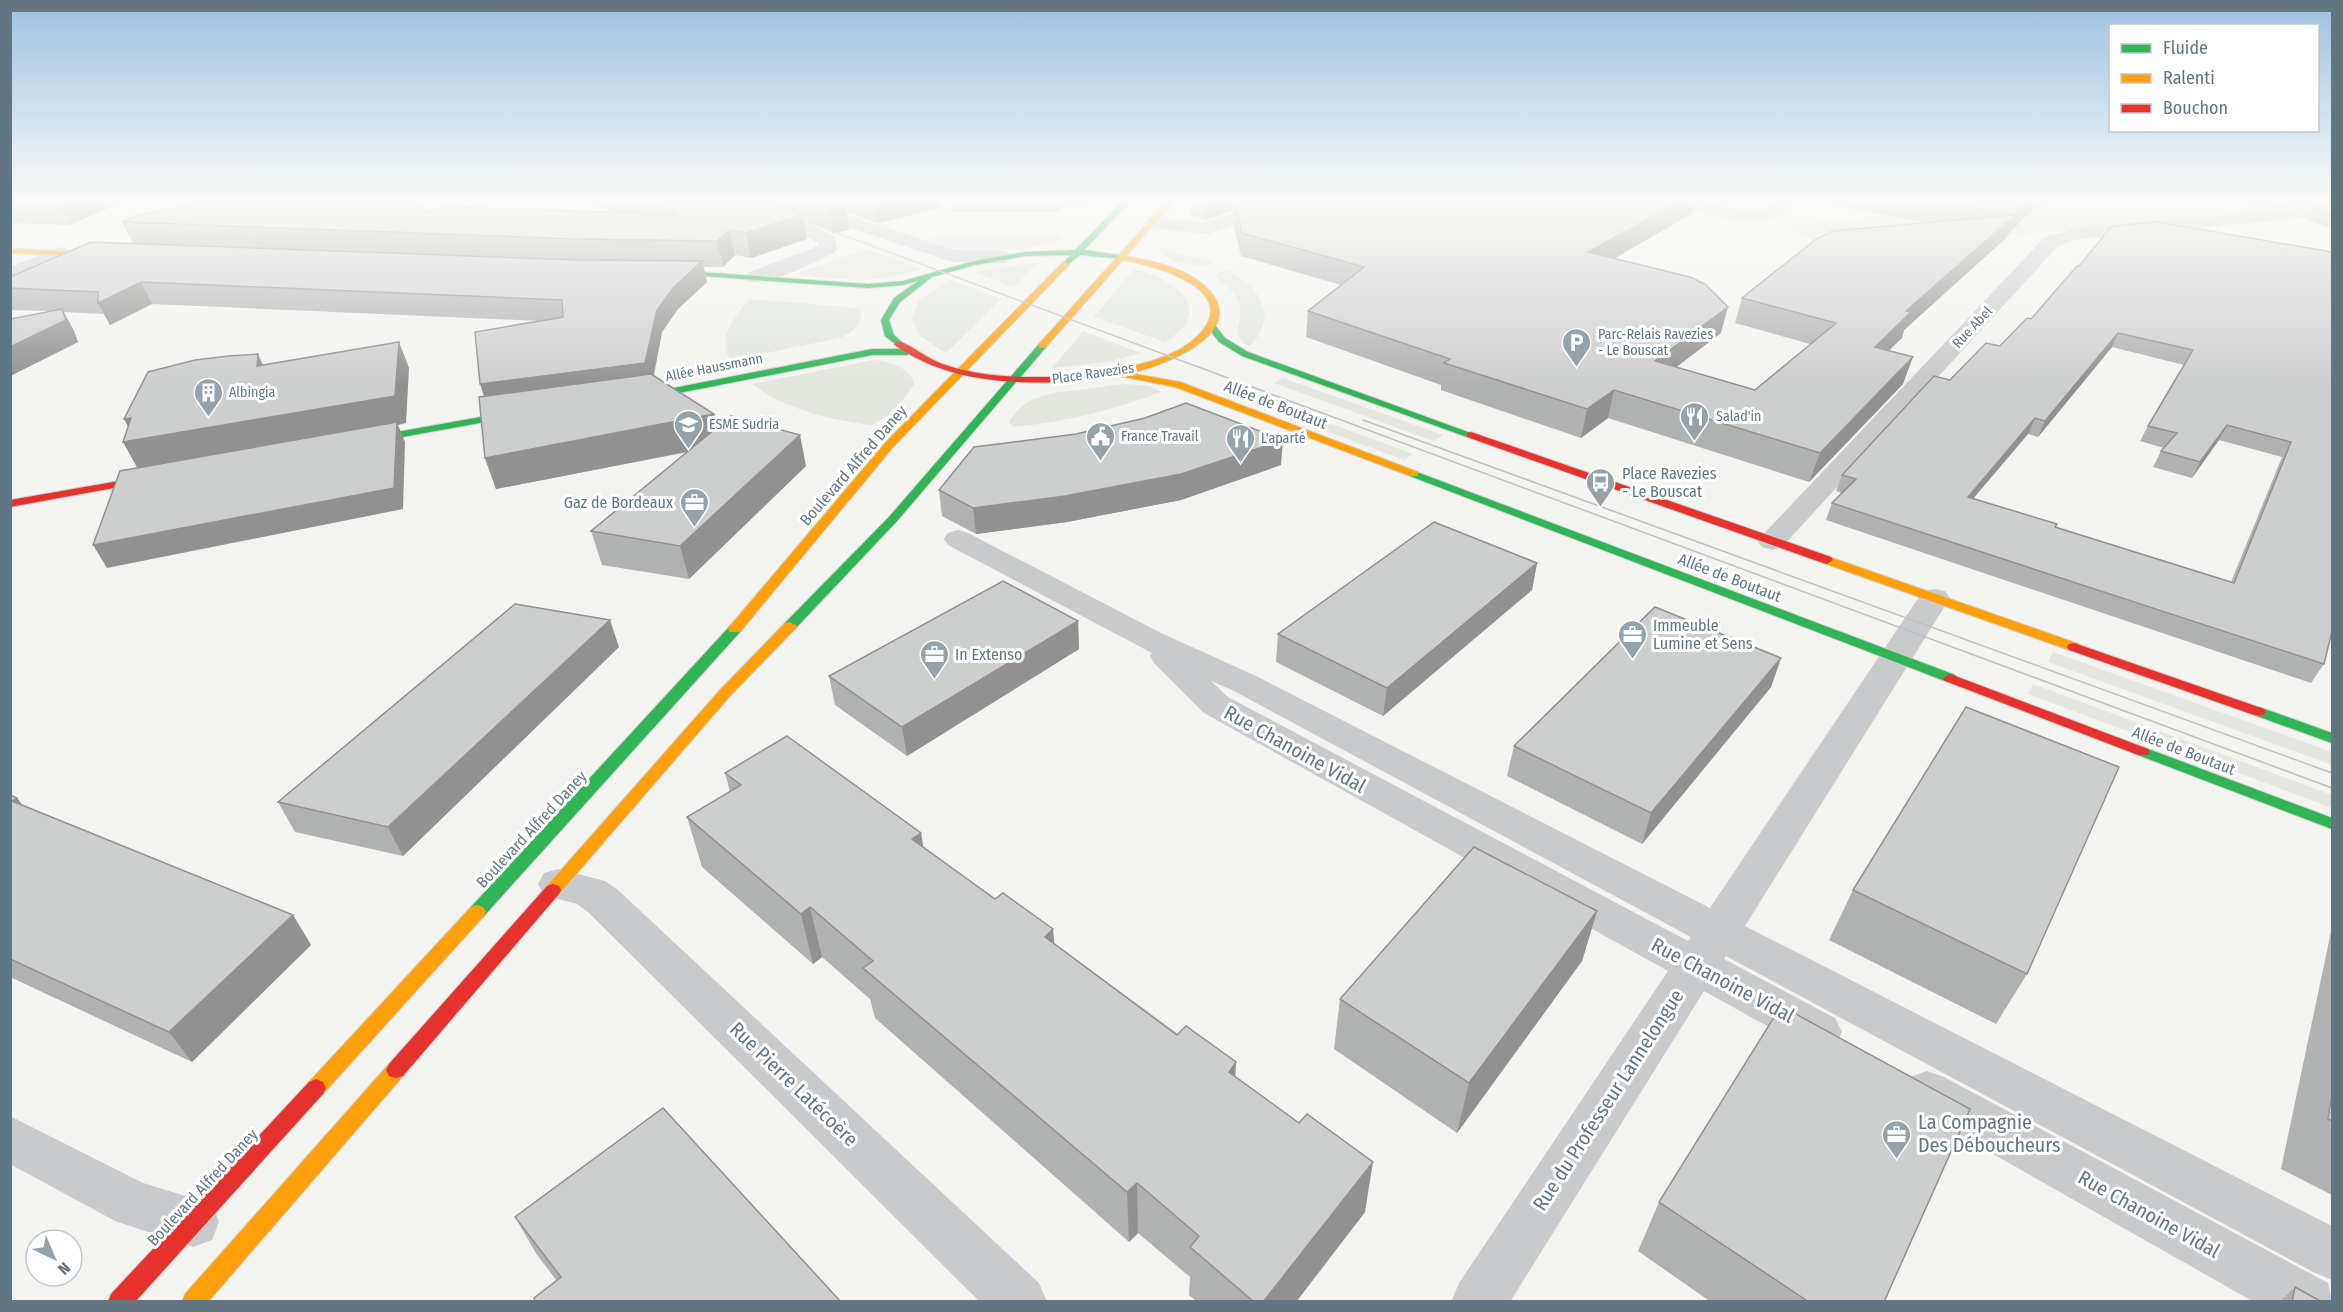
<svg xmlns="http://www.w3.org/2000/svg" width="2343" height="1312" font-family="'Fira Sans Condensed',sans-serif">
<style>
.green{fill:#e2e6de}
.lines{fill:none;stroke-linecap:round;stroke-linejoin:round}
.fast-casing{stroke:#cfd1d0;stroke-width:2}
.slow-casing{stroke:#cfd1d0;stroke-width:2}
.jam-casing{stroke:#cfd1d0;stroke-width:2}
.street{fill:#c8cacb;fill-rule:evenodd}
.fast{fill:#30b455;fill-rule:evenodd}
.slow{fill:#ff9f0a;fill-rule:evenodd}
.jam{fill:#e5322d;fill-rule:evenodd}
.tram{stroke:#bec0c1;stroke-width:1.5}
.wall{fill:#b0b2b1;fill-rule:evenodd}
.shaded-wall{fill:#909190}
.building{fill:#cdcfce;stroke:#909190;stroke-width:1.5;fill-rule:evenodd}
.labels{text-anchor:middle;stroke-width:6;stroke-linejoin:round;paint-order:stroke}
.far-street-label{font-size:14px;fill:#617683;stroke:#fff}
.far-poi-label{font-size:14px;fill:#617683;stroke:#fff;text-anchor:start}
.street-label{font-size:16px;fill:#617683;stroke:#fff}
.poi-label{font-size:16px;fill:#617683;stroke:#fff;text-anchor:start}
.near-street-label{font-size:20px;fill:#617683;stroke:#fff}
.near-poi-label{font-size:20px;fill:#617683;stroke:#fff;text-anchor:start}
</style>
<rect width="100%" height="100%" fill="#f3f3f0"/>
<!-- green -->
<g class="green">
<polygon points="2046,201 2332,201 2332,204 1823,254 1810,238 1784,225"/>
<path d="M983,234L1061,235L1063,237C1047,250 968,255 947,249C940,247 932,243 925,241L941,236Z"/>
<path d="M1158,247L1213,263C1197,269 1166,264 1158,247Z"/>
<path d="M867,249L920,269C878,285 837,279 793,275Z"/>
<polygon points="1039,262 1013,287 975,272"/>
<path d="M1134,269C1174,279 1218,309 1165,342L1094,317Z"/>
<path d="M1227,270C1259,286 1280,315 1250,346L1245,345L1237,334C1245,301 1240,297 1215,276L1218,272Z"/>
<polygon points="951,280 1001,299 946,353 920,336 911,318 920,299"/>
<path d="M750,299L848,307L859,309L862,315L854,330L840,338L731,360C715,339 736,314 750,299Z"/>
<polygon points="1083,331 1140,353 1108,362 1052,368"/>
<path d="M873,360C888,361 911,367 914,384C905,399 888,418 872,425C831,420 785,409 752,384Z"/>
<polygon points="1283,378 1443,435 1434,441 1274,383"/>
<path d="M1127,384L1149,386L1161,392C1113,410 1065,422 1014,427L1009,422C1025,395 1050,393 1079,390C1095,388 1111,385 1127,384Z"/>
<polygon points="1253,395 1413,454 1404,460 1243,400"/>
<polygon points="2053,652 2332,752 2332,765 2048,662"/>
<polygon points="2033,684 2332,795 2332,808 2028,694"/>
</g>
<g class="lines">
<defs>
<g id="fast">
<polygon points="1123,201 1131,201 1084,250 1120,255 1124,257 1123,259 1080,255 1066,266 1062,264 1071,255 1025,256 975,265 932,277 900,302 889,320 894,335 904,344 899,347 885,336 881,320 894,298 918,281 903,285 868,288 659,273 655,271 659,269 868,284 903,281 974,261 1025,252 1075,250"/>
<polygon points="1211,323 1214,324 1225,338 1248,352 1476,435 1475,437 1467,437 1242,356 1219,342 1207,326"/>
<polygon points="1039,344 1047,346 897,521 795,629 785,629 783,626 785,623 889,517"/>
<polygon points="872,349 907,349 912,352 907,355 872,355 633,402 628,399 633,396"/>
<polygon points="526,409 530,410 530,414 358,445 353,442 358,439"/>
<polygon points="1414,471 1955,675 1957,678 1950,682 1945,681 1410,476 1410,472"/>
<polygon points="735,625 742,629 740,632 483,917 477,919 471,917 468,912 471,907 730,626"/>
<polygon points="2259,707 2332,733 2332,743 2254,715 2252,712 2254,709"/>
<polygon points="2143,747 2332,818 2332,829 2138,755 2136,752 2138,749"/>
</g>
<g id="slow">
<path d="M1167,201H1175L1126,256C1154,261 1191,269 1210,291C1248,335 1160,367 1130,373L1180,382L1418,472V476H1410L1175,387L1119,376L1074,381V377C1106,370 1137,368 1168,355C1182,349 1196,340 1205,327C1233,286 1150,265 1123,260L1045,348H1039V344Z"/>
<polygon points="10,249 110,253 114,255 110,257 10,253"/>
<polygon points="1063,262 1070,264 894,446 740,632 730,632 728,629 730,626 886,442"/>
<polygon points="1827,556 2079,644 2081,647 2074,651 2069,650 1823,563 1821,560"/>
<polygon points="790,622 797,626 795,629 730,696 559,894 553,896 547,894 545,890 547,886 720,690 785,623"/>
<polygon points="477,905 483,907 486,912 483,917 323,1094 316,1097 309,1094 306,1088 309,1082 471,907"/>
<polygon points="396,1062 403,1064 406,1070 403,1076 208,1302 182,1302 185,1294 389,1064"/>
</g>
<g id="jam">
<path d="M899,341C913,346 925,357 940,363C983,379 1032,378 1077,376L1082,379L1077,382C1014,384 949,383 896,346L894,344Z"/>
<polygon points="1471,432 1831,557 1833,560 1827,564 1823,563 1467,437 1467,433"/>
<polygon points="159,474 163,475 163,479 10,507 10,500"/>
<polygon points="2074,643 2264,709 2266,712 2264,715 2254,715 2069,650 2067,647 2069,644"/>
<polygon points="1950,674 2148,749 2150,752 2148,755 2138,755 1945,681 1943,678"/>
<polygon points="553,884 559,886 561,890 559,894 403,1076 396,1078 389,1076 386,1070 389,1064 547,886"/>
<polygon points="316,1079 323,1082 326,1088 323,1094 135,1302 108,1302 111,1294 309,1082"/>
</g>
</defs>
<!-- fast casing -->
<use href="#fast" class="fast-casing"/>
<!-- slow casing -->
<use href="#slow" class="slow-casing"/>
<!-- jam casing -->
<use href="#jam" class="jam-casing"/>
<!-- street -->
<g class="street">
<path d="M720,201C755,199 805,219 835,237L837,249L834,253C813,262 770,287 748,281L745,277L748,273L818,246V243L806,236L723,205Z"/>
<polygon points="779,201 804,201 954,250 1005,251 1015,257 1005,263 952,262 782,205"/>
<polygon points="1266,201 1291,201 1288,205 1208,234 1152,228 1143,223 1152,218 1206,222"/>
<path d="M1665,201H1700L1752,211L1762,210L1775,201H1795C1768,238 1710,213 1674,206Z"/>
<polygon points="2332,205 2332,215 2079,239 2059,245 1782,547 1772,550 1762,547 1757,541 2045,237 2078,228"/>
<polygon points="60,247 67,249 70,253 67,257 10,280 10,267"/>
<path d="M958,530L968,533L1161,633L1256,676L1710,908L1923,591L1934,589L1945,591L1950,598L1745,926L2332,1226V1280L2313,1272L1726,956L1724,959L1835,1018L1842,1032L1835,1046L1819,1051L1803,1046L1704,991L1510,1302H1451L1459,1283L1668,971L1204,713L1154,663L1150,656L1152,653L948,545L944,539L948,533ZM1211,681L1232,690L1691,937L1688,941L1228,697Z"/>
<polygon points="558,869 605,881 618,890 1039,1283 1047,1302 980,1302 588,912 577,904 544,895 538,884 544,873"/>
<polygon points="1927,1071 1944,1077 2328,1283 2332,1302 2254,1302 1910,1107 1903,1092 1910,1077"/>
<polygon points="10,1116 143,1183 212,1204 219,1222 212,1240 193,1247 115,1221 10,1164"/>
</g>
<!-- fast -->
<use href="#fast" class="fast"/>
<!-- slow -->
<use href="#slow" class="slow"/>
<!-- jam -->
<use href="#jam" class="jam"/>
<!-- tram -->
<g class="tram">
<polyline points="789,215 2332,788"/>
<polyline points="1363,420 2332,773"/>
</g>
</g>
<!-- wall -->
<g class="wall">
<polygon points="10,201 126,201 69,225 10,223"/>
<polygon points="584,201 779,201 779,202 779,201 941,201 942,208 878,223 846,212 849,230 833,233 804,220 807,239 751,258 735,255 723,267 704,267 707,282 678,309 662,332 654,376 717,428 806,466 689,579 602,565 591,531 688,452 496,489 485,458 484,396 540,321 152,304 110,325 104,314 64,312 74,331 78,342 10,376 10,319 49,311 10,310 10,277 133,244 122,222 430,212 613,212"/>
<polygon points="950,201 1089,201 1081,207 1062,206 1057,212 951,212"/>
<polygon points="1190,201 1696,201 1693,213 1614,258 1721,333 1676,367 1755,390 1810,344 1735,323 1742,298 1927,223 1814,201 2042,201 2008,234 2006,238 1904,330 1902,338 1889,350 1903,384 1809,482 1608,418 1581,438 1441,390 1441,385 1306,337 1308,311 1341,285 1241,256 1234,227 1235,209 1206,220 1190,216"/>
<polygon points="2252,201 2332,201 2273,208"/>
<polygon points="2332,205 2332,229 2307,220 2313,207"/>
<path d="M2332,252L2324,664L2311,683L1826,520L1832,503L1842,493L1836,491L1842,475L1950,380L2000,346L2031,319L2079,266ZM2112,347L2184,365L2148,426L2140,441L2164,448L2161,451L2153,467L2192,478L2219,440L2282,457L2231,582L2056,527L1973,498L2028,434L2038,437Z"/>
<polygon points="1281,465 1181,500 1067,522 976,534 942,516 939,490"/>
<polygon points="1537,563 1532,590 1383,716 1276,662 1278,634"/>
<polygon points="1078,621 1079,649 907,756 835,705 829,676"/>
<polygon points="619,647 403,856 295,832 278,802"/>
<polygon points="1781,658 1771,687 1642,844 1507,776 1514,746"/>
<polygon points="725,773 924,847 1236,1077 1365,1212 1296,1302 1197,1302 1189,1295 1190,1277 1138,1233 1129,1242 875,1018 870,999 822,957 813,964 702,867 687,817 730,792"/>
<polygon points="10,795 17,798 22,805 293,915 311,945 192,1062 10,977"/>
<polygon points="1853,890 2027,974 1996,1024 1829,940"/>
<polygon points="1597,911 1582,961 1457,1133 1334,1049 1340,999"/>
<polygon points="2332,927 2332,1195 2281,1169"/>
<polygon points="1659,1202 1884,1302 1711,1302 1638,1251"/>
<polygon points="515,1217 841,1302 557,1281 537,1255"/>
<polygon points="2295,1287 2322,1302 2279,1302"/>
</g>
<!-- shaded-wall -->
<g class="shaded-wall">
<polygon points="56,201 126,201 69,225"/>
<polygon points="875,201 941,201 942,208 878,223"/>
<polygon points="1056,201 1062,201 1062,206 1057,212"/>
<polygon points="1081,201 1089,201 1081,207"/>
<polygon points="1206,201 1260,201 1235,204 1235,209 1206,220"/>
<polygon points="1680,201 1696,201 1693,213 1584,276 1588,252"/>
<polygon points="2028,201 2042,201 2008,234 2006,238 1904,330 1902,338 1865,374 1875,347 1906,311"/>
<polygon points="2277,201 2332,201 2332,203 2273,208"/>
<polygon points="845,205 849,230 833,233 829,208"/>
<polygon points="803,214 807,239 751,258 746,233"/>
<polygon points="729,230 735,255 723,267 717,241"/>
<polygon points="702,261 707,282 678,309 662,332 651,387 488,409 480,384 657,310 673,288"/>
<polygon points="141,282 152,304 110,325 98,303"/>
<polygon points="1728,307 1721,333 1649,388 1655,361"/>
<polygon points="62,309 74,331 78,342 10,376 10,347"/>
<polygon points="2118,333 2112,347 2038,437 2045,421"/>
<polygon points="399,342 409,368 406,423 398,425 405,442 403,509 107,568 93,545 139,471 123,442 135,440 124,419 131,418"/>
<polygon points="258,354 270,381 257,366"/>
<polygon points="1913,357 1903,384 1809,482 1820,453"/>
<polygon points="1614,390 1608,418 1581,438 1587,409"/>
<polygon points="714,414 721,445 496,489 485,458"/>
<polygon points="2035,418 2028,434 1961,513 1968,497"/>
<polygon points="2227,425 2219,440 2192,478 2200,462"/>
<polygon points="800,435 806,466 689,579 680,546"/>
<polygon points="1283,440 1281,465 1181,500 1067,522 976,534 973,508"/>
<polygon points="1537,563 1532,590 1383,716 1387,688"/>
<polygon points="610,620 619,647 403,856 388,827"/>
<polygon points="1078,621 1079,649 907,756 902,727"/>
<polygon points="1781,658 1771,687 1642,844 1651,813"/>
<polygon points="17,798 39,828 12,801"/>
<polygon points="921,833 929,882 912,839"/>
<polygon points="810,907 822,957 813,964 801,914"/>
<polygon points="1597,911 1582,961 1457,1133 1469,1083"/>
<polygon points="293,915 311,945 192,1062 169,1032"/>
<polygon points="1053,929 1058,980 1045,937"/>
<polygon points="1236,1062 1234,1112 1229,1072"/>
<polygon points="1373,1162 1365,1212 1296,1302 1263,1302"/>
<polygon points="1137,1183 1138,1233 1129,1242 1127,1192"/>
</g>
<!-- building -->
<g class="building">
<polygon points="207,201 407,201 430,212 440,206 678,215 641,201 766,201 803,214 746,233 729,230 717,241 578,239 122,222 138,215"/>
<polygon points="811,201 832,201 845,205 829,208"/>
<polygon points="1245,201 1680,201 1588,252 1690,277 1705,284 1728,307 1655,361 1755,390 1836,323 1742,298 1815,240 1833,231 2015,215 1906,311 1911,312 1875,347 1913,357 1820,453 1614,390 1587,409 1444,363 1450,359 1308,311 1364,267 1242,233 1235,204"/>
<polygon points="1938,201 2028,201 2013,215"/>
<polygon points="2332,205 2332,214 2313,207"/>
<path d="M2158,222L2332,252V631L2324,664L1832,503L1856,479L1842,475L1934,376L1950,380L1986,343L2000,346L2027,318L2031,319L2077,266H2079L2112,226ZM2118,333L2193,350L2148,426L2177,433L2161,451L2200,462L2227,425L2291,442L2234,583L2055,527L2057,524L1968,497L2035,418L2045,421Z"/>
<polygon points="91,242 579,260 702,261 673,288 657,310 645,363 480,384 475,332 563,317 562,300 141,282 98,303 98,292 10,288 10,277"/>
<polygon points="62,309 66,320 10,347 10,319"/>
<polygon points="399,342 395,396 123,442 131,418 124,419 148,372 195,360 228,356 258,354 257,366"/>
<polygon points="651,374 714,414 485,458 479,397"/>
<polygon points="1186,403 1283,440 1181,474 1065,496 973,508 939,490 974,447 1076,434 1145,418"/>
<polygon points="731,416 800,435 680,546 591,531"/>
<polygon points="397,422 394,488 93,545 120,471"/>
<polygon points="1434,522 1537,563 1387,688 1278,634"/>
<polygon points="1003,581 1078,621 902,727 829,676"/>
<polygon points="515,604 610,620 388,827 278,802"/>
<polygon points="1655,607 1781,658 1651,813 1514,746"/>
<polygon points="1966,707 2119,767 2027,974 1853,890"/>
<polygon points="787,736 921,833 912,839 995,899 1003,893 1053,929 1045,937 1177,1035 1186,1026 1236,1062 1229,1072 1299,1123 1307,1114 1373,1162 1263,1302 1254,1302 1190,1247 1199,1236 1137,1183 1127,1192 863,968 873,961 810,907 801,914 687,817 741,785 725,773"/>
<polygon points="10,795 17,798 12,801 293,915 169,1032 10,959"/>
<polygon points="1474,847 1597,911 1469,1083 1340,999"/>
<polygon points="1781,1006 1970,1109 1884,1302 1809,1302 1659,1202"/>
<polygon points="2332,1094 2332,1121 2328,1119"/>
<polygon points="663,1108 841,1302 536,1302 534,1298 561,1277 515,1217"/>
<polygon points="2295,1287 2322,1302 2292,1302"/>
</g>
<!-- sky -->
<linearGradient id="sky" x2="0" y2="1"><stop stop-color="#9cc1e1"/><stop offset="0.52" stop-color="#fafaf8"/><stop offset="1" stop-color="#fafaf8" stop-opacity="0"/></linearGradient>
<rect width="2343" height="384" fill="url(#sky)"/>
<!-- icons -->
<defs>
<symbol id="parking-pin" viewBox="-11 -11 22 30"><path d="M0 17L-7.5 6A9.5 9.5 0 1 1 7.5 6Z" fill="#94a2a9" stroke="#fff"/><path d="M-3.5-5.5H1a3.5 3.5 0 0 1 0 7H-1V5.5H-3.5ZM-1-3.4V-.6H.8a1.4 1.4 0 0 0 0-2.8Z" fill="#fff"/></symbol>
<symbol id="building-pin" viewBox="-11 -11 22 30"><path d="M0 17L-7.5 6A9.5 9.5 0 1 1 7.5 6Z" fill="#94a2a9" stroke="#fff"/><path d="M-4-6H4V6H1V3H-1V6H-4ZM-2.5-4.3h1.7v1.8h-1.7ZM.8-4.3h1.7v1.8H.8ZM-2.5-1h1.7V.8h-1.7ZM.8-1h1.7V.8H.8Z" fill="#fff"/></symbol>
<symbol id="restaurant-pin" viewBox="-11 -11 22 30"><path d="M0 17L-7.5 6A9.5 9.5 0 1 1 7.5 6Z" fill="#94a2a9" stroke="#fff"/><path d="M-5-6h1v4h1v-4h1v4h1v-4h1v5L-1.5 .5V6h-2V.5L-5-1ZM5-6V6H3V1.5H1.5Q1.5-4 5-6Z" fill="#fff"/></symbol>
<symbol id="university-pin" viewBox="-11 -11 22 30"><path d="M0 17L-7.5 6A9.5 9.5 0 1 1 7.5 6Z" fill="#94a2a9" stroke="#fff"/><path d="M0-5L7-2L0 1L-7-2ZM-4 1L0 2.5L4 1V4Q0 6-4 4Z" fill="#fff"/></symbol>
<symbol id="civic-pin" viewBox="-11 -11 22 30"><path d="M0 17L-7.5 6A9.5 9.5 0 1 1 7.5 6Z" fill="#94a2a9" stroke="#fff"/><path d="M-.6-6.5H3V-4.5H.6V-3L4-1V1h2V6H-6V1h2V-1L-.6-3ZM-1.2 2.5V6h2.4V2.5Z" fill="#fff"/></symbol>
<symbol id="bus-pin" viewBox="-11 -11 22 30"><path d="M0 17L-7.5 6A9.5 9.5 0 1 1 7.5 6Z" fill="#94a2a9" stroke="#fff"/><path d="M-5-6H5V4H4V6H2V4H-2V6H-4V4H-5ZM-3.5-4V0h7V-4ZM-3.5 1.2v1.5H-2V1.2ZM2 1.2v1.5H3.5V1.2Z" fill="#fff"/></symbol>
<symbol id="office-pin" viewBox="-11 -11 22 30"><path d="M0 17L-7.5 6A9.5 9.5 0 1 1 7.5 6Z" fill="#94a2a9" stroke="#fff"/><path d="M-6-3h4V-5.5h4V-3h4V5H-6ZM-1-4.5V-3h2v-1.5ZM-6 0V1H6V0Z" fill="#fff"/></symbol>
</defs>
<g fill-rule="evenodd">
<use href="#parking-pin" x="1560" y="326" width="33" height="45"/>
<use href="#building-pin" x="192" y="376" width="33" height="45"/>
<use href="#restaurant-pin" x="1678" y="400" width="33" height="45"/>
<use href="#university-pin" x="672" y="408" width="33" height="45"/>
<use href="#civic-pin" x="1084" y="420" width="33" height="45"/>
<use href="#restaurant-pin" x="1224" y="422" width="33" height="45"/>
<use href="#bus-pin" x="1584" y="466" width="33" height="45"/>
<use href="#office-pin" x="678" y="486" width="33" height="45"/>
<use href="#office-pin" x="1616" y="618" width="33" height="45"/>
<use href="#office-pin" x="918" y="638" width="33" height="45"/>
<use href="#office-pin" x="1880" y="1118" width="33" height="45"/>
</g>
<g class="labels">
<!-- far-street labels -->
<g class="far-street-label">
<text transform="translate(1972 327) rotate(-47)" y="5">Rue Abel</text>
<text transform="translate(714 367) rotate(-11)" y="5">Allée Haussmann</text>
<text transform="translate(1093 373) rotate(-8)" y="5">Place Ravezies</text>
</g>
<!-- far-poi labels -->
<g class="far-poi-label">
<text x="1598" y="339">Parc-Relais Ravezies<tspan x="1598" dy="16">- Le Bouscat</tspan></text>
<text x="229" y="397">Albingia</text>
<text x="1716" y="421">Salad'in</text>
<text x="709" y="429">ESME Sudria</text>
<text x="1121" y="441">France Travail</text>
<text x="1261" y="443">L'aparté</text>
</g>
<!-- street labels -->
<g class="street-label">
<text transform="translate(1276 404) rotate(21)" y="6">Allée de Boutaut</text>
<text transform="translate(853 465) rotate(-49)" y="6">Boulevard Alfred Daney</text>
<text transform="translate(1730 577) rotate(21)" y="6">Allée de Boutaut</text>
<text transform="translate(2184 750) rotate(21)" y="6">Allée de Boutaut</text>
<text transform="translate(531 829) rotate(-47)" y="6">Boulevard Alfred Daney</text>
<text transform="translate(202 1187) rotate(-47)" y="6">Boulevard Alfred Daney</text>
</g>
<!-- poi labels -->
<g class="poi-label">
<text x="1622" y="479">Place Ravezies<tspan x="1622" dy="18">- Le Bouscat</tspan></text>
<text x="673" y="508" text-anchor="end">Gaz de Bordeaux</text>
<text x="1653" y="631">Immeuble<tspan x="1653" dy="18">Lumine et Sens</tspan></text>
<text x="955" y="660">In Extenso</text>
</g>
<!-- near-street labels -->
<g class="near-street-label">
<text transform="translate(1295 749) rotate(29)" y="7">Rue Chanoine Vidal</text>
<text transform="translate(1723 980) rotate(28)" y="7">Rue Chanoine Vidal</text>
<text transform="translate(794 1084) rotate(44)" y="7">Rue Pierre Latécoère</text>
<text transform="translate(1608 1100) rotate(-57)" y="7">Rue du Professeur Lannelongue</text>
<text transform="translate(2149 1214) rotate(29)" y="7">Rue Chanoine Vidal</text>
</g>
<!-- near-poi labels -->
<g class="near-poi-label">
<text x="1918" y="1129">La Compagnie<tspan x="1918" dy="23">Des Déboucheurs</tspan></text>
</g>
</g>
<!-- border -->
<rect width="2343" height="1312" fill="none" stroke="#617683" stroke-width="24"/>
<!-- legend -->
<rect x="2109" y="24" width="210" height="108" fill="#ffffff" stroke="#c0c8cd" stroke-width="1.5"/>
<rect x="2121" y="44" width="30" height="9" fill="#30b455" stroke="#c0c8cd" stroke-width="1.5"/>
<text x="2163" y="54" font-size="18" fill="#617683">Fluide</text>
<rect x="2121" y="74" width="30" height="9" fill="#ff9f0a" stroke="#c0c8cd" stroke-width="1.5"/>
<text x="2163" y="84" font-size="18" fill="#617683">Ralenti</text>
<rect x="2121" y="104" width="30" height="9" fill="#e5322d" stroke="#c0c8cd" stroke-width="1.5"/>
<text x="2163" y="114" font-size="18" fill="#617683">Bouchon</text>
<!-- north arrow -->
<g transform="translate(54 1258) rotate(136)"><circle r="28" fill="#ffffff" stroke="#c0c8cd" stroke-width="1.5"/>
<path d="M0-4.5L10 22L0 15L-10 22Z" fill="#94a2a9"/>
<text y="-9" font-size="16" font-weight="bold" text-anchor="middle" fill="#617683">N</text>
</g>
</svg>
